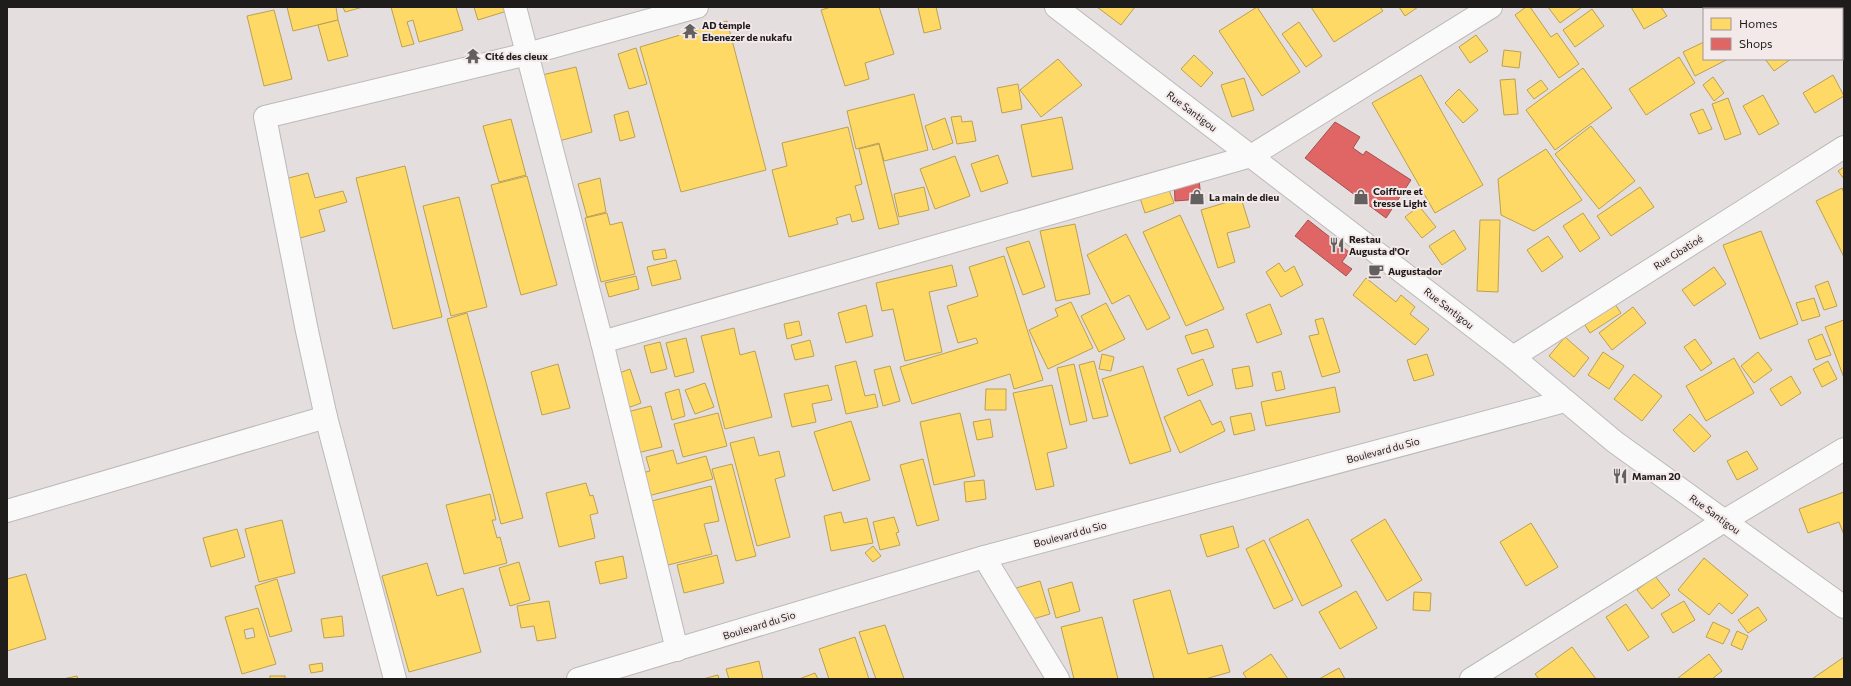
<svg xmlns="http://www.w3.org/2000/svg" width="1851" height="686" font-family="Commissioner,sans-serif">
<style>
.homes{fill:#ffd966;stroke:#bca050;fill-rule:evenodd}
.shops{fill:#e06666;stroke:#a65050}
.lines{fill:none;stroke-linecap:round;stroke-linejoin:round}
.minor-casing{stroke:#bdb9b9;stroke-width:24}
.minor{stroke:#fbfafa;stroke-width:22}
.labels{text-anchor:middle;stroke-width:4;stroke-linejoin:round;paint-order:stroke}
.poi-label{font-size:10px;font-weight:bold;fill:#1f1c1c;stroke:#f4e9e9;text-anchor:start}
.street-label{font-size:10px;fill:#1f1c1c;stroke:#f4e9e9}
</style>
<rect width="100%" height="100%" fill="#e4dede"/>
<!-- homes -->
<g class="homes">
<polygon points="287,7 336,7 338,20 293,31"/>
<polygon points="343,7 363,7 345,12"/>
<polygon points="391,7 456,7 463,30 419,42 413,20 407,22 414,44 402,47"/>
<polygon points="474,7 506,7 507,11 478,20"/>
<polygon points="831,7 879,7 894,54 865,63 869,79 845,86 821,10"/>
<polygon points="918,7 936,7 941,29 924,33"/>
<polygon points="1097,7 1135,7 1121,25"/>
<polygon points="1257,7 1300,72 1262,96 1219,31"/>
<polygon points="1311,7 1380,7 1383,11 1334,42"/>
<polygon points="1399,7 1418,7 1405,16"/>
<polygon points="1526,7 1530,7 1551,37 1557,33 1579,64 1559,78 1515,15"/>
<polygon points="1548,7 1582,7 1560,23"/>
<polygon points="1631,7 1661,7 1667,16 1644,29"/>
<polygon points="1592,9 1604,26 1575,47 1563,30"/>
<polygon points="274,10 292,79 264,86 247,16"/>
<polygon points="338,20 348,56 328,61 318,25"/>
<polygon points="727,21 766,170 681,192 640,47"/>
<polygon points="1299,22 1322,56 1306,67 1282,34"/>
<polygon points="1476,35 1488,51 1470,63 1459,47"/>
<polygon points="1704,42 1704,59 1728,59 1695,76 1683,52"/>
<polygon points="636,48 647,84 629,89 618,54"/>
<polygon points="1504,50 1521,52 1519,68 1502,66"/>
<polygon points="1194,55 1213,73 1201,87 1181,69"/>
<polygon points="1679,57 1695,83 1646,115 1629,89"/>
<polygon points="1058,59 1082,85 1041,117 1020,90"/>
<polygon points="1765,59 1791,59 1774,71"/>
<polygon points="576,67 592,132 559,141 542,75"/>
<polygon points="1583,68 1612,108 1555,150 1526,110"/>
<polygon points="1421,75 1483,185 1435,213 1372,103"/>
<polygon points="1833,75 1844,96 1815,113 1803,93"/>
<polygon points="1713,77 1724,93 1714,101 1703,85"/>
<polygon points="1244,78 1254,110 1232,117 1221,85"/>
<polygon points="1515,79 1518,114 1504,115 1500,80"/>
<polygon points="1541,80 1548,89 1534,99 1527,90"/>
<polygon points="1018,84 1022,109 1002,113 997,88"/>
<polygon points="1459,89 1478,110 1463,123 1445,103"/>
<polygon points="914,94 928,150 884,161 879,143 856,149 847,111"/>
<polygon points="1763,95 1779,124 1759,135 1743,106"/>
<polygon points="1728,98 1741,134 1725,140 1712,104"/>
<polygon points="1703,109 1712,129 1699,134 1690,114"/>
<polygon points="628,111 635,137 620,141 614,115"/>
<polygon points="961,116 962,122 972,121 976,141 957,144 951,117"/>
<polygon points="1062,117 1073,169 1032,177 1021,125"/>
<polygon points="945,118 953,143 933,150 925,126"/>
<polygon points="511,119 526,175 499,182 483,126"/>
<polygon points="1591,126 1635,181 1599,209 1555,154"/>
<polygon points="848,127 862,184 855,186 864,219 852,222 850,214 836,218 838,224 789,237 772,170 787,166 782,143"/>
<polygon points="879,144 899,224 879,229 859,149"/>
<polygon points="1546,149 1582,200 1534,231 1501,215 1498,179"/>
<polygon points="998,155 1008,183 981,192 971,164"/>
<polygon points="955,156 970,196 935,209 920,169"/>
<polygon points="405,166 442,317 393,329 356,178"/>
<polygon points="1844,167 1844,179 1838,171"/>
<polygon points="308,173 315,198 343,191 347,202 319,210 325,231 300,238 285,179"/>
<polygon points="527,176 557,285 521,295 491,185"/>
<polygon points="600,178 606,212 587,217 578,184"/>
<polygon points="1167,185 1174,203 1145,213 1139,195"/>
<polygon points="924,187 929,210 899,217 894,194"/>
<polygon points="1640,187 1654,207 1611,236 1597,216"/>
<polygon points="1842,188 1844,193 1844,257 1816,201"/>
<polygon points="459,197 487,307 451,316 423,206"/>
<polygon points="1241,198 1250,227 1227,233 1235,262 1218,268 1201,210"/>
<polygon points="1419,206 1436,227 1422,238 1405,217"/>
<polygon points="607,213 610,225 622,222 635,274 601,282 585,218"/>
<polygon points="1583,213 1600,238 1580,252 1563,226"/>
<polygon points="1180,215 1224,309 1186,326 1143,232"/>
<polygon points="1480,220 1500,220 1498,292 1477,291"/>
<polygon points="1075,224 1090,294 1056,301 1040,231"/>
<polygon points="1454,230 1466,249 1442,265 1429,246"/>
<polygon points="1761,231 1798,324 1760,339 1723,245"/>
<polygon points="1126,234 1170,318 1147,330 1129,295 1112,304 1087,255"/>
<polygon points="1548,236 1563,257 1542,272 1527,250"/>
<polygon points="1029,241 1045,287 1023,295 1006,248"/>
<polygon points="665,249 667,258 654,260 652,251"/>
<polygon points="1004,256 1043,380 1014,389 1010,374 912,404 900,367 978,343 976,338 958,343 947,306 978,296 969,267"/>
<polygon points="676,260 681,279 652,286 647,267"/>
<polygon points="1279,263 1285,272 1294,266 1303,285 1281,297 1266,272"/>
<polygon points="952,265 957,286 929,292 942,352 905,361 893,309 882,311 876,283"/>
<polygon points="1714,267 1726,284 1694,306 1682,290"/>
<polygon points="636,276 639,289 609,297 605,283"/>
<polygon points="1366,278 1396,302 1401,295 1415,307 1410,314 1429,329 1415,345 1353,295"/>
<polygon points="1828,281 1837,306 1824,310 1815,286"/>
<polygon points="1814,298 1820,316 1802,321 1796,303"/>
<polygon points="1071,302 1093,348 1048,369 1029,330 1058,316 1055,309"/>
<polygon points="1106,303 1125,339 1099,352 1081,316"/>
<polygon points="1614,303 1621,313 1590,333 1583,322"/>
<polygon points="1270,304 1282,334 1257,343 1246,314"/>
<polygon points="866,305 873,336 846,343 838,313"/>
<polygon points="1633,307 1646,323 1612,350 1599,333"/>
<polygon points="467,313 523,518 501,524 447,319"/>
<polygon points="1323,318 1340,372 1322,377 1309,336 1319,334 1315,320"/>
<polygon points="1844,320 1844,378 1825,327"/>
<polygon points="799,321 802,335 787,339 784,324"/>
<polygon points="734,328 740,355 755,351 772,417 725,429 701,336"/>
<polygon points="1207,329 1214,347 1192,354 1185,336"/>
<polygon points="1822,334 1831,355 1816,360 1808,340"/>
<polygon points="1565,337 1589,358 1574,377 1549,356"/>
<polygon points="686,338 694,372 675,377 666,343"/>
<polygon points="1695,339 1712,363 1701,371 1684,347"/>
<polygon points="810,340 814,356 795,360 791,345"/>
<polygon points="660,342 667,369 651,373 644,346"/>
<polygon points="1603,352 1624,366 1609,389 1588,375"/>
<polygon points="1758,352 1772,370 1754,383 1741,366"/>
<polygon points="1102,354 1114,357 1111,371 1099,369"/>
<polygon points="1427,354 1434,375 1414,381 1407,360"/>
<polygon points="1734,358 1754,393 1706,421 1686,386"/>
<polygon points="1203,359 1213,385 1188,396 1177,369"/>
<polygon points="856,361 865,396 875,394 878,407 846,414 835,366"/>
<polygon points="1094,361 1108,416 1093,419 1079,365"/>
<polygon points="1828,361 1837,379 1822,387 1813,369"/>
<polygon points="558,364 570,408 542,415 531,372"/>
<polygon points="1074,364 1087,421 1070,425 1057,368"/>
<polygon points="890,366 900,401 883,406 874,370"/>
<polygon points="1143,366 1171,451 1130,464 1102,379"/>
<polygon points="1249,366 1253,386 1236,389 1232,369"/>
<polygon points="630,369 641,403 625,409 614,375"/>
<polygon points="1281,371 1285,389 1276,391 1272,373"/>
<polygon points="1634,374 1662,396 1642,421 1614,399"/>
<polygon points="1791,376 1801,393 1781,406 1770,389"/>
<polygon points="705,383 714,407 695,414 685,390"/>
<polygon points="828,385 832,400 812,404 816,422 792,427 784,394"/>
<polygon points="1052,385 1067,448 1047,453 1054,486 1036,490 1013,393"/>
<polygon points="1335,387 1340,412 1266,426 1261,402"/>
<polygon points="679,389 685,416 672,420 665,393"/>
<polygon points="986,389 1006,389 1006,410 985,410"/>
<polygon points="1200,400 1212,425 1221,421 1225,431 1180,453 1164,417"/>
<polygon points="651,406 662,447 633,454 623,413"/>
<polygon points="718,413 727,446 683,457 674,424"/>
<polygon points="960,413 975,476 934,485 920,422"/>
<polygon points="1251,413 1255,430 1234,435 1230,417"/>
<polygon points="1690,414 1711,436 1694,452 1673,430"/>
<polygon points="990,419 993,437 977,440 973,422"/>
<polygon points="851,421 870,480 833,491 814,432"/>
<polygon points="754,437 759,456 779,451 785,476 775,479 790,537 757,546 730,443"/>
<polygon points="673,450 677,464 706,456 713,479 648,496 642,473 650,471 646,457"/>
<polygon points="1747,451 1758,469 1737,480 1727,461"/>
<polygon points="923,459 939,520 917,526 900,465"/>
<polygon points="732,464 756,556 736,561 712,469"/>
<polygon points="984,480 986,499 966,502 964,482"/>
<polygon points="586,483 590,496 593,495 598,513 590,515 595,538 559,547 546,493"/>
<polygon points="711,486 719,521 704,524 712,554 668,565 652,501"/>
<polygon points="1844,492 1844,535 1839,522 1808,533 1799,509"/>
<polygon points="490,494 496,520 492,520 497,538 500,537 507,563 464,574 446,505"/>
<polygon points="841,512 844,523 867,518 873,543 831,551 824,516"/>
<polygon points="894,517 899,532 896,533 900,545 880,550 873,522"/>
<polygon points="1308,519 1342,586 1302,606 1269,539"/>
<polygon points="1385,519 1422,580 1387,601 1351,540"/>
<polygon points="282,520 295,573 259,582 245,529"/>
<polygon points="1531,523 1558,567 1526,586 1500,542"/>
<polygon points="1233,526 1239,547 1207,557 1200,535"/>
<polygon points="237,529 245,557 211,567 203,538"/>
<polygon points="1264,540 1293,600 1274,609 1246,549"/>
<polygon points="873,546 881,556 873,562 865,553"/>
<polygon points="717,555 724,583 684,593 677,565"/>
<polygon points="623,556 627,578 600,584 595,562"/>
<polygon points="1704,558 1748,595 1732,614 1719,603 1709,615 1678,590"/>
<polygon points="519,562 530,600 510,606 499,568"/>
<polygon points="427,563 437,596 463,588 481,652 409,672 382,576"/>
<polygon points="26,574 46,639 7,651 7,579"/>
<polygon points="1655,576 1670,595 1652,609 1637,590"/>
<polygon points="277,579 292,631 270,637 255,586"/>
<polygon points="1040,581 1050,614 1026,621 1016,588"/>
<polygon points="1072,582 1080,611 1056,618 1048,589"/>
<polygon points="1170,590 1188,654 1222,645 1230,672 1205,679 1154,679 1133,600"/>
<polygon points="1356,591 1377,628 1340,649 1319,612"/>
<polygon points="1414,592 1431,593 1430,611 1413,610"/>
<polygon points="549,601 556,638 537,641 534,626 521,628 517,606"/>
<polygon points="1684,601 1695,620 1673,633 1661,614"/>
<polygon points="1626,604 1649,637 1628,651 1606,617"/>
<polygon points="1758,607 1767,620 1748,633 1738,620"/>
<path d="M258,608L276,664L242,674L225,617ZM253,628L255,637L246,639L244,630Z"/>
<polygon points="342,616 344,636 324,638 321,619"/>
<polygon points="1102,617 1118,679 1074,679 1061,627"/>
<polygon points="1713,622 1730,630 1723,644 1706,637"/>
<polygon points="885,625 904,679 876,679 859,632"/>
<polygon points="1737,631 1748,636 1742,650 1731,645"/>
<polygon points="855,637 869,679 829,679 819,649"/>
<polygon points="1572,647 1596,679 1539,679 1535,674"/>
<polygon points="1271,654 1288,679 1247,679 1243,673"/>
<polygon points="1709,654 1722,671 1712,679 1679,679 1678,678"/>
<polygon points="1844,657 1844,679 1812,679"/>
<polygon points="759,661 763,679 729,679 726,669"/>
<polygon points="322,663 323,671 311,673 309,665"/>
<polygon points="1339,668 1345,679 1319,679"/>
<polygon points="815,673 818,679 799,679"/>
<polygon points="718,675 719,679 703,679"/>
<polygon points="77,676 78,679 63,679"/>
<rect x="270" y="676" width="15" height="3"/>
</g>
<!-- shops -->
<g class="shops">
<polygon points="1335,122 1360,137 1353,148 1363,155 1366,151 1411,180 1386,218 1305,158"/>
<polygon points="1199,179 1201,199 1175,201 1174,181"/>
<polygon points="1308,220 1349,252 1342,262 1352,269 1346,276 1295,236"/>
</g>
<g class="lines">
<defs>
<g id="minor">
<polyline points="515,7 602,342 677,650"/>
<polyline points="1056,7 1513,357 1615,442 1844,607"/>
<polyline points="1843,7 1844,8"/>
<polyline points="602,342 1251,156 1491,7"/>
<polyline points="1513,357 1844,147"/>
<polyline points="7,511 326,417"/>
<polyline points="984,557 1058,679"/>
<polyline points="395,679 326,417 307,331 265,117 527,54 697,7"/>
<polyline points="578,679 984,557 1565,401"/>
<polyline points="1471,679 1724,521 1844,449"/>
</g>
</defs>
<!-- minor casing -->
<use href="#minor" class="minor-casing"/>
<!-- minor -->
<use href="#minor" class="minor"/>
</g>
<!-- icons -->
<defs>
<symbol id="temple-bare" viewBox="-9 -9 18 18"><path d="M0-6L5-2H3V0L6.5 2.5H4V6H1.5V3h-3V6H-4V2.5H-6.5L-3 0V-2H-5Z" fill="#646060" stroke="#f4e9e9" stroke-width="2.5" paint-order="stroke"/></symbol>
<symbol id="shop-bare" viewBox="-9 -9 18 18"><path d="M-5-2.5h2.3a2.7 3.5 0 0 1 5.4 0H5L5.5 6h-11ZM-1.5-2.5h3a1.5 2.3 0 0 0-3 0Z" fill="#646060" stroke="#f4e9e9" stroke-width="2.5" paint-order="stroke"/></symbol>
<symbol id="restaurant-bare" viewBox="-9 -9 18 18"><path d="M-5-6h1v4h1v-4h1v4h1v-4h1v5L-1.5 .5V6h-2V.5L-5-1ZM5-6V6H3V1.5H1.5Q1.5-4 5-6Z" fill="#646060" stroke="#f4e9e9" stroke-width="2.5" paint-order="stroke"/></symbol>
<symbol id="cafe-bare" viewBox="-9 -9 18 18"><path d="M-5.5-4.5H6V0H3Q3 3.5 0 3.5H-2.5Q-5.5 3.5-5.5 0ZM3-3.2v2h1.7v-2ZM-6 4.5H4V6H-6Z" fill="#646060" stroke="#f4e9e9" stroke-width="2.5" paint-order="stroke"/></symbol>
</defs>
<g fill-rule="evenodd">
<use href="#temple-bare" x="679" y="20" width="22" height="22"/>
<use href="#temple-bare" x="462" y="45" width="22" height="22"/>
<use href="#shop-bare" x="1186" y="186" width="22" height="22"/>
<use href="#shop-bare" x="1350" y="186" width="22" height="22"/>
<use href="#restaurant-bare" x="1326" y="234" width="22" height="22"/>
<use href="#cafe-bare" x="1365" y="260" width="22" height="22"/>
<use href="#restaurant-bare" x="1609" y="465" width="22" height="22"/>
</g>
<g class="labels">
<!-- poi labels -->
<g class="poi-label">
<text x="702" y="29">AD temple<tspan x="702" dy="12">Ebenezer de nukafu</tspan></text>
<text x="485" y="60">Cité des cieux</text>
<text x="1373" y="195">Coiffure et<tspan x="1373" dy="12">tresse Light</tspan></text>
<text x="1209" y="201">La main de dieu</text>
<text x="1349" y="243">Restau<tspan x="1349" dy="12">Augusta d'Or</tspan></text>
<text x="1388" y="275">Augustador</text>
<text x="1632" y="480">Maman 20</text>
</g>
<!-- street labels -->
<g class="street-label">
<text transform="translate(1192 111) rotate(37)" y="4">Rue Santigou</text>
<text transform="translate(1678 252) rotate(-32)" y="4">Rue Gbatioé</text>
<text transform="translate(1449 308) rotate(38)" y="4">Rue Santigou</text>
<text transform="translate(1383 450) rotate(-15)" y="4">Boulevard du Sio</text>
<text transform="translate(1715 514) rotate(36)" y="4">Rue Santigou</text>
<text transform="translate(1070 534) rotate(-15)" y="4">Boulevard du Sio</text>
<text transform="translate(759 625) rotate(-17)" y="4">Boulevard du Sio</text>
</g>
</g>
<!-- border -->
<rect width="1851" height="686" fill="none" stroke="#1f1c1c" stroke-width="16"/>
<!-- legend -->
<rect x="1703" y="8" width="140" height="52" fill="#f4e9e9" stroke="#9f9797"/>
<rect x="1711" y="18" width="20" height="12" fill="#ffd966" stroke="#9f9797"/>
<text x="1739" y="28" font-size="12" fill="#1f1c1c">Homes</text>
<rect x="1711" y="38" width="20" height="12" fill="#e06666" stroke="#9f9797"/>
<text x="1739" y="48" font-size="12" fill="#1f1c1c">Shops</text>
</svg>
